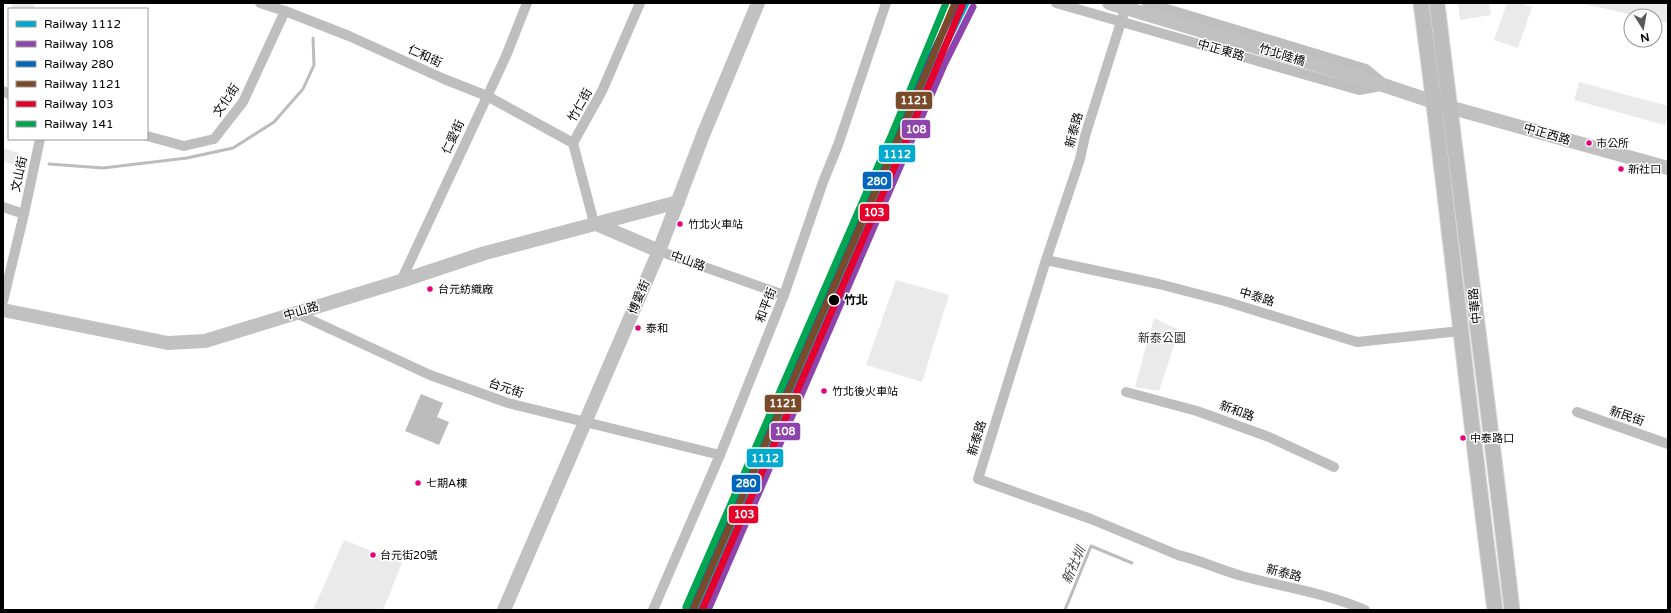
<svg xmlns="http://www.w3.org/2000/svg" width="1671" height="613" font-family="'Varela Round','Noto Sans TC',sans-serif">
<style>
.green{fill:#eaeaea}
.water{fill:#bcbcbc}
.lines{fill:none;stroke-linecap:round;stroke-linejoin:round}
.stream{stroke:#bcbcbc;stroke-width:3}
.primary-casing{stroke:#dbdbdb;stroke-width:17}
.street{stroke:#bebebe;stroke-width:10}
.secondary{stroke:#c1c1c1;stroke-width:14}
.primary{stroke:#bdbdbd;stroke-width:15}
.secondary-bridge{stroke:#c1c1c1;stroke-width:14}
.rail-1-casing{stroke:#fff;stroke-width:10}
.rail-2-casing{stroke:#fff;stroke-width:10}
.rail-3-casing{stroke:#fff;stroke-width:10}
.rail-4-casing{stroke:#fff;stroke-width:10}
.rail-5-casing{stroke:#fff;stroke-width:10}
.rail-6-casing{stroke:#fff;stroke-width:10}
.rail-1{stroke:#00a9ce;stroke-width:7}
.rail-2{stroke:#8e44ad;stroke-width:7}
.rail-3{stroke:#0065bd;stroke-width:7}
.rail-4{stroke:#7a4b2a;stroke-width:7}
.rail-5{stroke:#e4002b;stroke-width:7}
.rail-6{stroke:#00a651;stroke-width:7}
.bus-dot{fill:#e5007d;stroke:#fff;stroke-width:1.5}
.stop-dot{fill:#000;stroke:#fff;stroke-width:1.5}
.labels{text-anchor:middle;stroke-width:3;stroke-linejoin:round;paint-order:stroke}
.bus-label{font-size:11px;fill:#000;stroke:#fff;text-anchor:start}
.street-label{font-size:12px;fill:#000;stroke:#fff}
.stop-label{font-size:12px;font-weight:bold;fill:#000;stroke:#fff;text-anchor:start}
.park-label{font-size:12px;fill:#2f2f2f;stroke:#fff}
.water-label{font-size:13px;font-style:italic;fill:#404040;stroke:#fff}
.line-badge{stroke:#fff;stroke-width:1.5}
.badge-label{font-size:11px;text-anchor:middle;font-weight:bold;fill:#fff}
</style>
<rect width="100%" height="100%" fill="#fff"/>
<!-- green -->
<g class="green">
<polygon points="13,3 35,3 33,9 11,8"/>
<polygon points="1458,3 1489,3 1491,15 1460,20"/>
<polygon points="1507,3 1520,3 1532,7 1518,48 1494,40"/>
<polygon points="1580,3 1668,3 1668,23 1655,20 1655,16 1637,16"/>
<polygon points="1579,82 1668,106 1668,114 1665,125 1574,100"/>
<polygon points="3,148 18,153 14,165 3,161"/>
<polygon points="896,280 949,295 922,382 866,365"/>
<polygon points="1154,318 1179,330 1159,391 1135,387"/>
<polygon points="344,540 402,563 383,610 313,610"/>
</g>
<!-- water -->
<polygon class="water" points="421,394 443,403 437,417 449,422 439,445 405,431"/>
<g class="lines">
<!-- stream -->
<g class="stream">
<polyline points="49,164 103,168 187,158 233,148 274,122 303,89 314,65 313,38"/>
<polyline points="1065,610 1091,546 1132,563"/>
</g>
<defs>
<g id="primary">
<path d="M1421,3C1448,205 1468,408 1495,610"/>
<path d="M1437,3C1461,205 1489,407 1512,610"/>
</g>
</defs>
<!-- primary casing -->
<use href="#primary" class="primary-casing"/>
<!-- street -->
<g class="street">
<polyline points="260,3 285,11 349,36 444,79 487,96 573,143"/>
<polyline points="1056,3 1359,90 1381,86"/>
<path d="M1127,3L1085,136L1080,159L1046,260L978,479L1091,519L1178,555C1200,560 1220,570 1242,576C1283,587 1326,593 1365,610"/>
<polyline points="1147,3 1366,69 1383,83"/>
<polyline points="3,91 9,94"/>
<polyline points="147,136 184,146 214,139 243,102 285,11"/>
<polyline points="3,207 24,214"/>
<polyline points="594,223 573,143 602,91 640,3"/>
<polyline points="659,251 784,295"/>
<polyline points="1046,260 1159,284 1228,302 1357,342 1460,331"/>
<polyline points="401,281 506,56 527,3"/>
<polyline points="3,301 24,214 40,139"/>
<polyline points="296,313 430,375 508,403 720,455"/>
<polyline points="1126,392 1197,411 1269,437 1334,467"/>
<polyline points="1577,412 1668,444"/>
<polyline points="653,610 720,455 784,295 823,182 838,145 886,3"/>
</g>
<!-- secondary -->
<g class="secondary">
<polyline points="1386,86 1449,107 1668,168"/>
<polyline points="594,223 659,251"/>
<polyline points="3,310 168,343 205,341 401,281 485,253 678,202"/>
<polyline points="504,610 659,251 703,135 758,3"/>
</g>
<!-- primary -->
<use href="#primary" class="primary"/>
<!-- secondary-bridge -->
<polyline class="secondary-bridge" points="1109,3 1386,86"/>
<defs>
<polyline id="rail-1" points="699,610 937,62 966,3"/>
<polyline id="rail-2" points="708,610 944,65 973,7"/>
<polyline id="rail-3" points="692,607 930,59 957,3"/>
<polyline id="rail-4" points="693,610 899,137 955,3"/>
<polyline id="rail-5" points="702,610 906,140 962,6"/>
<polyline id="rail-6" points="686,607 892,134 946,3"/>
</defs>
<!-- rail-1 casing -->
<use href="#rail-1" class="rail-1-casing"/>
<!-- rail-2 casing -->
<use href="#rail-2" class="rail-2-casing"/>
<!-- rail-3 casing -->
<use href="#rail-3" class="rail-3-casing"/>
<!-- rail-4 casing -->
<use href="#rail-4" class="rail-4-casing"/>
<!-- rail-5 casing -->
<use href="#rail-5" class="rail-5-casing"/>
<!-- rail-6 casing -->
<use href="#rail-6" class="rail-6-casing"/>
<!-- rail-1 -->
<use href="#rail-1" class="rail-1"/>
<!-- rail-2 -->
<use href="#rail-2" class="rail-2"/>
<!-- rail-3 -->
<use href="#rail-3" class="rail-3"/>
<!-- rail-4 -->
<use href="#rail-4" class="rail-4"/>
<!-- rail-5 -->
<use href="#rail-5" class="rail-5"/>
<!-- rail-6 -->
<use href="#rail-6" class="rail-6"/>
</g>
<!-- markers -->
<g class="bus-dot">
<circle cx="1589" cy="143" r="3.5"/>
<circle cx="1621" cy="169" r="3.5"/>
<circle cx="680" cy="224" r="3.5"/>
<circle cx="430" cy="289" r="3.5"/>
<circle cx="638" cy="328" r="3.5"/>
<circle cx="824" cy="391" r="3.5"/>
<circle cx="1463" cy="438" r="3.5"/>
<circle cx="418" cy="483" r="3.5"/>
<circle cx="373" cy="555" r="3.5"/>
</g>
<circle class="stop-dot" cx="834" cy="300" r="6"/>
<g class="labels">
<!-- bus labels -->
<g class="bus-label">
<text x="1596" y="147">市公所</text>
<text x="1628" y="173">新社口</text>
<text x="688" y="228">竹北火車站</text>
<text x="438" y="293">台元紡織廠</text>
<text x="646" y="332">泰和</text>
<text x="832" y="395">竹北後火車站</text>
<text x="1470" y="442">中泰路口</text>
<text x="426" y="487">七期A棟</text>
<text x="380" y="559">台元街20號</text>
</g>
<!-- street labels -->
<g class="street-label">
<text transform="translate(1221 50) rotate(16)" y="4">中正東路</text>
<text transform="translate(1282 55) rotate(17)" y="4">竹北陸橋</text>
<text transform="translate(425 56) rotate(25)" y="4">仁和街</text>
<text transform="translate(226 100) rotate(-56)" y="4">文化街</text>
<text transform="translate(580 105) rotate(-61)" y="4">竹仁街</text>
<text transform="translate(1074 130) rotate(-75)" y="4">新泰路</text>
<text transform="translate(1547 134) rotate(16)" y="4">中正西路</text>
<text transform="translate(453 137) rotate(-65)" y="4">仁愛街</text>
<text transform="translate(19 174) rotate(-78)" y="4">文山街</text>
<text transform="translate(688 261) rotate(20)" y="4">中山路</text>
<text transform="translate(639 297) rotate(-67)" y="4">博愛街</text>
<text transform="translate(1257 297) rotate(17)" y="4">中泰路</text>
<text transform="translate(766 305) rotate(-69)" y="4">和平街</text>
<text transform="translate(1475 306) rotate(-96)" y="4">中華路</text>
<text transform="translate(301 311) rotate(-17)" y="4">中山路</text>
<text transform="translate(506 388) rotate(18)" y="4">台元街</text>
<text transform="translate(1237 411) rotate(20)" y="4">新和路</text>
<text transform="translate(1627 416) rotate(19)" y="4">新民街</text>
<text transform="translate(977 438) rotate(-73)" y="4">新泰路</text>
<text transform="translate(1284 573) rotate(14)" y="4">新泰路</text>
</g>
<!-- stop labels -->
<g class="stop-label">
<text x="844" y="304">竹北</text>
</g>
<!-- park labels -->
<g class="park-label">
<text x="1162" y="342">新泰公園</text>
</g>
<!-- water labels -->
<g class="water-label">
<text transform="translate(1073 565) rotate(-66)" y="5">新社圳</text>
</g>
</g>
<g class="line-badge">
<rect x="895" y="91" width="38" height="19" rx="4" fill="#7a4b2a"/>
<rect x="901" y="119" width="30" height="20" rx="4" fill="#8e44ad"/>
<rect x="878" y="144" width="38" height="19" rx="4" fill="#00a9ce"/>
<rect x="862" y="171" width="30" height="19" rx="4" fill="#0065bd"/>
<rect x="859" y="203" width="31" height="19" rx="4" fill="#e4002b"/>
<rect x="764" y="394" width="38" height="19" rx="4" fill="#7a4b2a"/>
<rect x="770" y="422" width="31" height="19" rx="4" fill="#8e44ad"/>
<rect x="746" y="448" width="38" height="20" rx="4" fill="#00a9ce"/>
<rect x="731" y="474" width="30" height="19" rx="4" fill="#0065bd"/>
<rect x="728" y="505" width="31" height="19" rx="4" fill="#e4002b"/>
</g>
<g class="badge-label">
<text x="914" y="104">1121</text>
<text x="916" y="133">108</text>
<text x="897" y="158">1112</text>
<text x="877" y="185">280</text>
<text x="874" y="216">103</text>
<text x="783" y="407">1121</text>
<text x="785" y="435">108</text>
<text x="765" y="462">1112</text>
<text x="746" y="487">280</text>
<text x="744" y="518">103</text>
</g>
<!-- border -->
<rect width="1671" height="613" fill="none" stroke="#000000" stroke-width="8"/>
<!-- legend -->
<rect x="8" y="8" width="140" height="132" fill="#ffffff" stroke="#999999"/>
<rect x="16" y="21" width="20" height="6" fill="#00a9ce" stroke="#999999"/>
<text x="44" y="28" font-size="12" fill="#000000">Railway 1112</text>
<rect x="16" y="41" width="20" height="6" fill="#8e44ad" stroke="#999999"/>
<text x="44" y="48" font-size="12" fill="#000000">Railway 108</text>
<rect x="16" y="61" width="20" height="6" fill="#0065bd" stroke="#999999"/>
<text x="44" y="68" font-size="12" fill="#000000">Railway 280</text>
<rect x="16" y="81" width="20" height="6" fill="#7a4b2a" stroke="#999999"/>
<text x="44" y="88" font-size="12" fill="#000000">Railway 1121</text>
<rect x="16" y="101" width="20" height="6" fill="#e4002b" stroke="#999999"/>
<text x="44" y="108" font-size="12" fill="#000000">Railway 103</text>
<rect x="16" y="121" width="20" height="6" fill="#00a651" stroke="#999999"/>
<text x="44" y="128" font-size="12" fill="#000000">Railway 141</text>
<!-- north arrow -->
<g transform="translate(1643 28) rotate(169)"><circle r="19" fill="#ffffff" stroke="#999999"/>
<path d="M0-3L7 15L0 10L-7 15Z" fill="#595959"/>
<text y="-6" font-size="11" font-weight="bold" text-anchor="middle" fill="#000000">N</text>
</g>
</svg>
